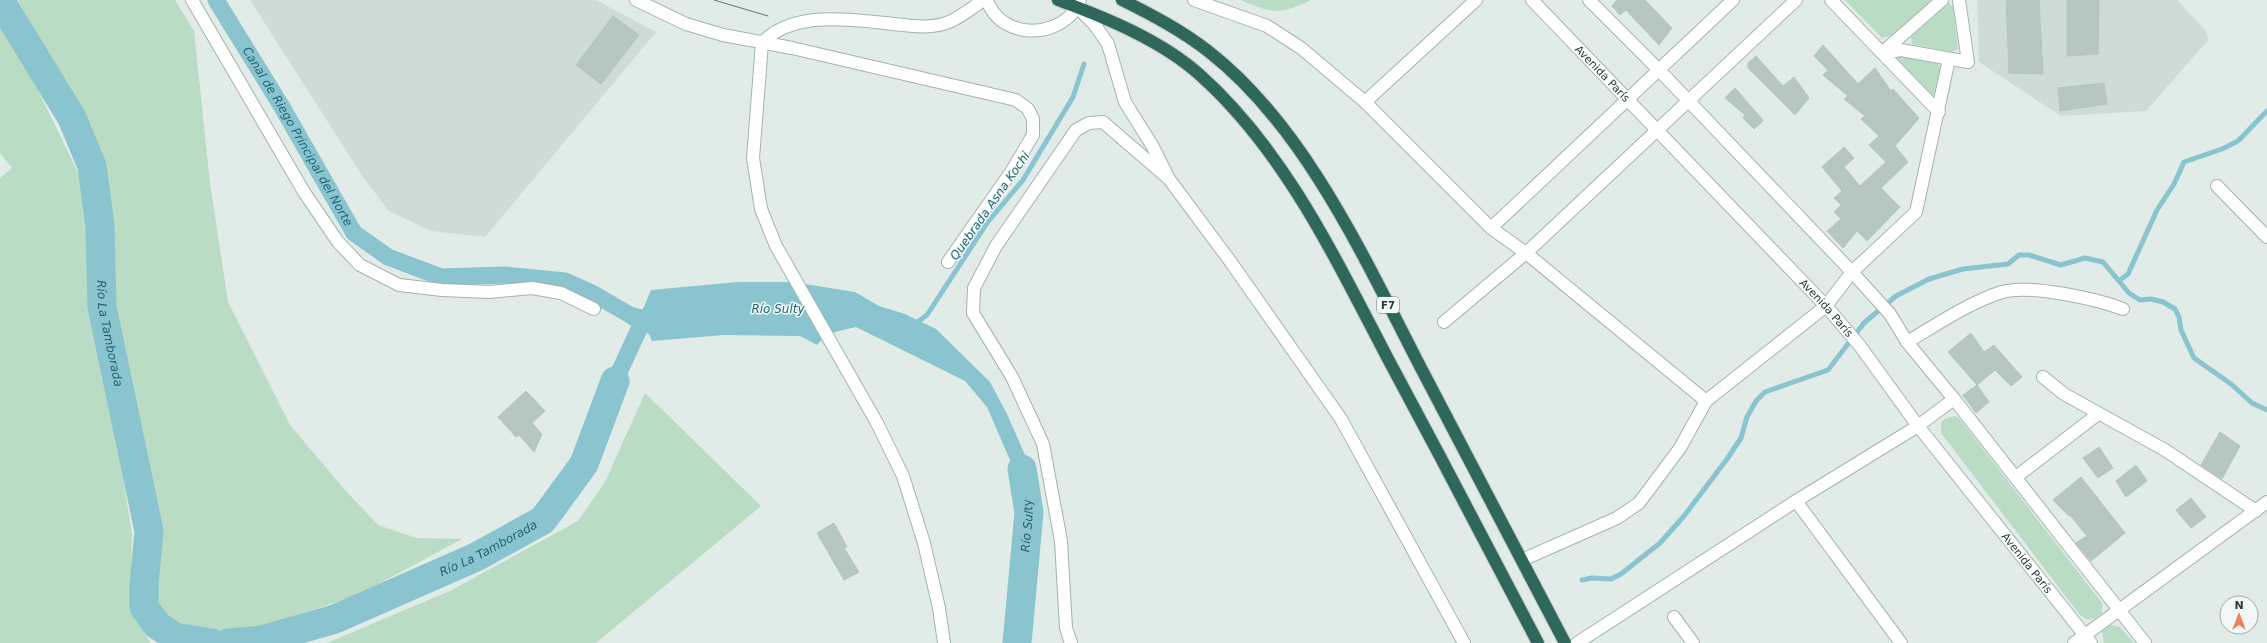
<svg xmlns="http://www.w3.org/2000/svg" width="2267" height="643" font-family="'DejaVu Sans',sans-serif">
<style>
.built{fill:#cfdbd6}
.green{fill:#badcc4}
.water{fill:#8ac4cf}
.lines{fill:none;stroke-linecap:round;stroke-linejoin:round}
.stream{stroke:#8ac4cf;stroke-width:5}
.canal{stroke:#8ac4cf;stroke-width:17}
.river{stroke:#8ac4cf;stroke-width:29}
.building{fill:#b6c6c0;stroke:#b4c4be}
.street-casing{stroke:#a4b3ae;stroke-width:14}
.secondary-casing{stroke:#a0b6af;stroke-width:14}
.highway-casing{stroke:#c1c8c6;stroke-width:14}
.street{stroke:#fff;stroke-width:12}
.secondary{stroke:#fff;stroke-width:12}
.highway{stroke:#2f675b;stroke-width:12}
.tram{stroke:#5c7770;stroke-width:1}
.labels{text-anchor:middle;stroke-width:3;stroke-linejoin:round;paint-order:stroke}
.shield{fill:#f1f8f5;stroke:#60746f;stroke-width:1}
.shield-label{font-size:10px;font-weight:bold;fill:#223b35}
.street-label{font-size:11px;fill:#223b35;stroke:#f1f8f5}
.water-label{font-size:12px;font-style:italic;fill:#1e6675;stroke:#f1f8f5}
</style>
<rect width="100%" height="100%" fill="#e1ebe7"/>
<!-- built -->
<g class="built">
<polygon points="250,0 596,0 656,32 485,237 431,231 389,211 363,177"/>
<polygon points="1977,0 2177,0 2206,31 2208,40 2146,111 2061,116 1979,62"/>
</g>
<!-- green -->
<g class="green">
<polygon points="18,0 175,0 194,31 210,183 228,302 290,425 343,488 378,525 417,538 462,539 356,596 259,627 208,632 178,625 158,610 154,584 158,536 114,302 108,196 97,149"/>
<path d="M1240,0H1311C1277,16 1274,13 1240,0Z"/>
<path d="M1845,0H1932C1922,10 1894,41 1881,37Z"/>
<polygon points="1949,3 1953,7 1958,49 1953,52 1912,44 1911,37"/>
<polygon points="0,26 36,86 82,181 89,249 92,319 117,442 132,533 131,577 138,618 150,643 0,643 0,178 12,168 0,153"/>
<polygon points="1900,55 1939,64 1940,70 1935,97 1933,98 1896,59"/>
<polygon points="645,393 761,506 596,643 327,643 450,591 578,521 605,482"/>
<path d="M1955,416L1959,418L2102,603V613C2094,619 2089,623 2080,615L1941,433V423L1944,419Z"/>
<polygon points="2109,625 2120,627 2134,643 2104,643 2102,632"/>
</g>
<!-- water -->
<polygon class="water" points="738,282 792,282 855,292 879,306 905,314 936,329 990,382 1007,414 1025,455 1038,507 1014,509 1010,460 987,407 965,381 856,327 827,334 817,345 800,336 724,335 652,341 649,334 628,324 631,312 640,312 644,307 651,290"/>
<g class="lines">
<!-- stream -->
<g class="stream">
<polyline points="2120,280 2128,274 2157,210 2174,184 2184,162 2222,149 2238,141 2267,111"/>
<polyline points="915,324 927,315 987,223 1023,180 1073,97 1084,64"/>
<polyline points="1582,580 1592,578 1611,579 1621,574 1660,543 1684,516 1727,459 1741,438 1747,417 1756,401 1765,392 1828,370 1864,323 1896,296 1929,279 1963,269 2008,264 2019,255 2029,255 2061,265 2085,258 2103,262 2129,293 2140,300 2151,299 2163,302 2175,309 2179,317 2181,330 2194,358 2231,384 2252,403 2267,410"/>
</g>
<!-- canal -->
<g class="canal">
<path id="s1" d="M216,0L282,107L354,233L388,257L441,277L505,275L565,281L592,293L630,315L644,319"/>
<polyline points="615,381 639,329"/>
</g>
<!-- river -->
<g class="river">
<path id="s2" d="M0,0L72,118L92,166L100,226L102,307L149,531L144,585V607L157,625L175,637L212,643"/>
<path id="s3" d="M229,643L262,640L335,619L476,557L543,520L584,464L615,381"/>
<path id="s4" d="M1017,643L1029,512L1022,469"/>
</g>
</g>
<!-- building -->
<g class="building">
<polygon points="1617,0 1645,0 1672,28 1659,45 1626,10 1620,15 1612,6"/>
<polygon points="2006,0 2039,0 2043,74 2009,73"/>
<polygon points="2067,0 2099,0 2098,54 2067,56"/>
<polygon points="613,16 639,35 601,84 576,65"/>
<polygon points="1823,45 1858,84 1875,68 1891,91 1893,89 1919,118 1895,146 1908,162 1881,188 1900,207 1867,241 1857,231 1843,248 1827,231 1841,219 1834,212 1841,205 1834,198 1842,191 1822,167 1844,147 1854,158 1844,167 1860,186 1886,162 1869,145 1879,136 1861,119 1865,116 1844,99 1848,96 1823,75 1828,70 1814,56"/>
<polygon points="1756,56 1783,86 1794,77 1809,98 1795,115 1748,68 1748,63"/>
<polygon points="2104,83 2107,104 2060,111 2058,88"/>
<polygon points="1735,88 1762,119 1763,121 1754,129 1743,118 1745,115 1725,98"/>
<polygon points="1971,333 1984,352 1994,345 2022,377 2011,386 1995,370 1977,385 1948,352"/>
<polygon points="1977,385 1989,402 1976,413 1963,395"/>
<polygon points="526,391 545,411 532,423 542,434 534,452 519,435 516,437 498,417"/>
<polygon points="2220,432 2240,446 2222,479 2201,465"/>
<polygon points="2099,447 2113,468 2098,478 2083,458"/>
<polygon points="2136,465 2147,481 2126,497 2116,481"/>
<polygon points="2081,477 2125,533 2091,561 2076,543 2087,536 2070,515 2069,516 2053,500"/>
<polygon points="2191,498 2206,517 2191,528 2176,510"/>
<polygon points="834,523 847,547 844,548 859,572 844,580 817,533"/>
</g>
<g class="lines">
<defs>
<g id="street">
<polyline points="192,0 304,192 338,242 360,265 399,285 442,290 489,292 532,288 561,293 594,309"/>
<polyline points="636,0 686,24 723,35 792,48 1016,100 1028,109 1033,119 1033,135 1011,172 948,262"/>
<path id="s5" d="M1532,0L1826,306L1860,346L1918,426"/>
<polyline points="1589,0 1659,70 1852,272 1890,314 1907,342 1954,399"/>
<polyline points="1831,0 1939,112"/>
<polyline points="1078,8 1094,24 1108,44 1125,102 1153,147 1167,175"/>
<polyline points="1883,52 1942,0"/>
<polyline points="1882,53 1901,50 1968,62 1959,0"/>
<polyline points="1365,102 1476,0"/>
<polyline points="2217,186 2267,237"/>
<polyline points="1444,322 1526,253 1706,401"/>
<path d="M1907,342C1938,324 1968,303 2002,292C2029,284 2097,299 2123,309"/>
<polyline points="2043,377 2064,394 2165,450 2256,511"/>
<polyline points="2016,477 2098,414"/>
<polyline points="1796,501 1901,643"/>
<polyline points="1522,560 1617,518 1639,503 1680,448 1706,401 1826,306 1852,272 1916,212 1949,59"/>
<polyline points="1674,617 1693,643"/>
<polyline points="1071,643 1066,628 1061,541 1043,444 1012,377 973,313 974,288 996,246 1076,130 1089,123 1103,122 1169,179 1230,261 1341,419 1464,643"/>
<polyline points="2074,643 2267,502"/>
</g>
<g id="secondary">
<path d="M986,0C991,9 996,18 1005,23C1031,39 1069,29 1080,0"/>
<polyline points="1194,0 1267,26 1301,48 1365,102 1491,228 1526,253 1796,0"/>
<polyline points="1491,228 1733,0"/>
<path id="s6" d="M1918,426L2091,643"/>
<path d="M944,643L939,608L924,543L903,476L877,423L776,246L761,209L753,158L762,43C794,9 853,20 894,24C912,26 932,29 949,22C959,18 969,10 978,4V0"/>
<polyline points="1577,643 1796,501 1918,426 1954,399 2145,643"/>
</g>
<g id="highway">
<path d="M1058,0C1106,18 1161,40 1200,75C1285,151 1335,258 1387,357C1438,452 1488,547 1538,643"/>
<path d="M1122,0C1152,15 1181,30 1208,51C1306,127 1366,262 1422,370C1470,461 1518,552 1565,643"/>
</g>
</defs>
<!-- street casing -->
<use href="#street" class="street-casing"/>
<!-- secondary casing -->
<use href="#secondary" class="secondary-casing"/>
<!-- highway casing -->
<use href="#highway" class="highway-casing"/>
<!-- street -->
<use href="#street" class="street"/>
<!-- secondary -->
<use href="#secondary" class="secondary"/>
<!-- highway -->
<use href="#highway" class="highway"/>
<!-- tram -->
<polyline class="tram" points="714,0 768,16"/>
</g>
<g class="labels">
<!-- shield labels -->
<rect class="shield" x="1377" y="297" width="22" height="16" rx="3"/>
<g class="shield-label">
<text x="1388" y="309">F7</text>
</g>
<!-- street labels -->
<g class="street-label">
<text dy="4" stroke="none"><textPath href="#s5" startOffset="102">Avenida París</textPath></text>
<text dy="4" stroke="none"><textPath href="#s5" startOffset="426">Avenida París</textPath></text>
<text dy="4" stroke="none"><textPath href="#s6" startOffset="175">Avenida París</textPath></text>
</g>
<!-- water labels -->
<g class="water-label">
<text dy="4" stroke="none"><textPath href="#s1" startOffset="159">Canal de Riego Principal del Norte</textPath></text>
<text transform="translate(990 206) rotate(-55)" y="4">Quebrada Asna Kochi</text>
<text x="778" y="313">Río Sulty</text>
<text dy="4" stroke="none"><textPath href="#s2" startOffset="359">Río La Tamborada</textPath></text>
<text dy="4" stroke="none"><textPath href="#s4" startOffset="118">Río Sulty</textPath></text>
<text dy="4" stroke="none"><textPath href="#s3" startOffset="278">Río La Tamborada</textPath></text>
</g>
</g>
<!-- north arrow -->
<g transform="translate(2239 615)"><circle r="19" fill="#f1f8f5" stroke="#9eaca8"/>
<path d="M0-3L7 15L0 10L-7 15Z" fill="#ee815c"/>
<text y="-6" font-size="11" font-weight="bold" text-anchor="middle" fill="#223b35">N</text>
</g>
</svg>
